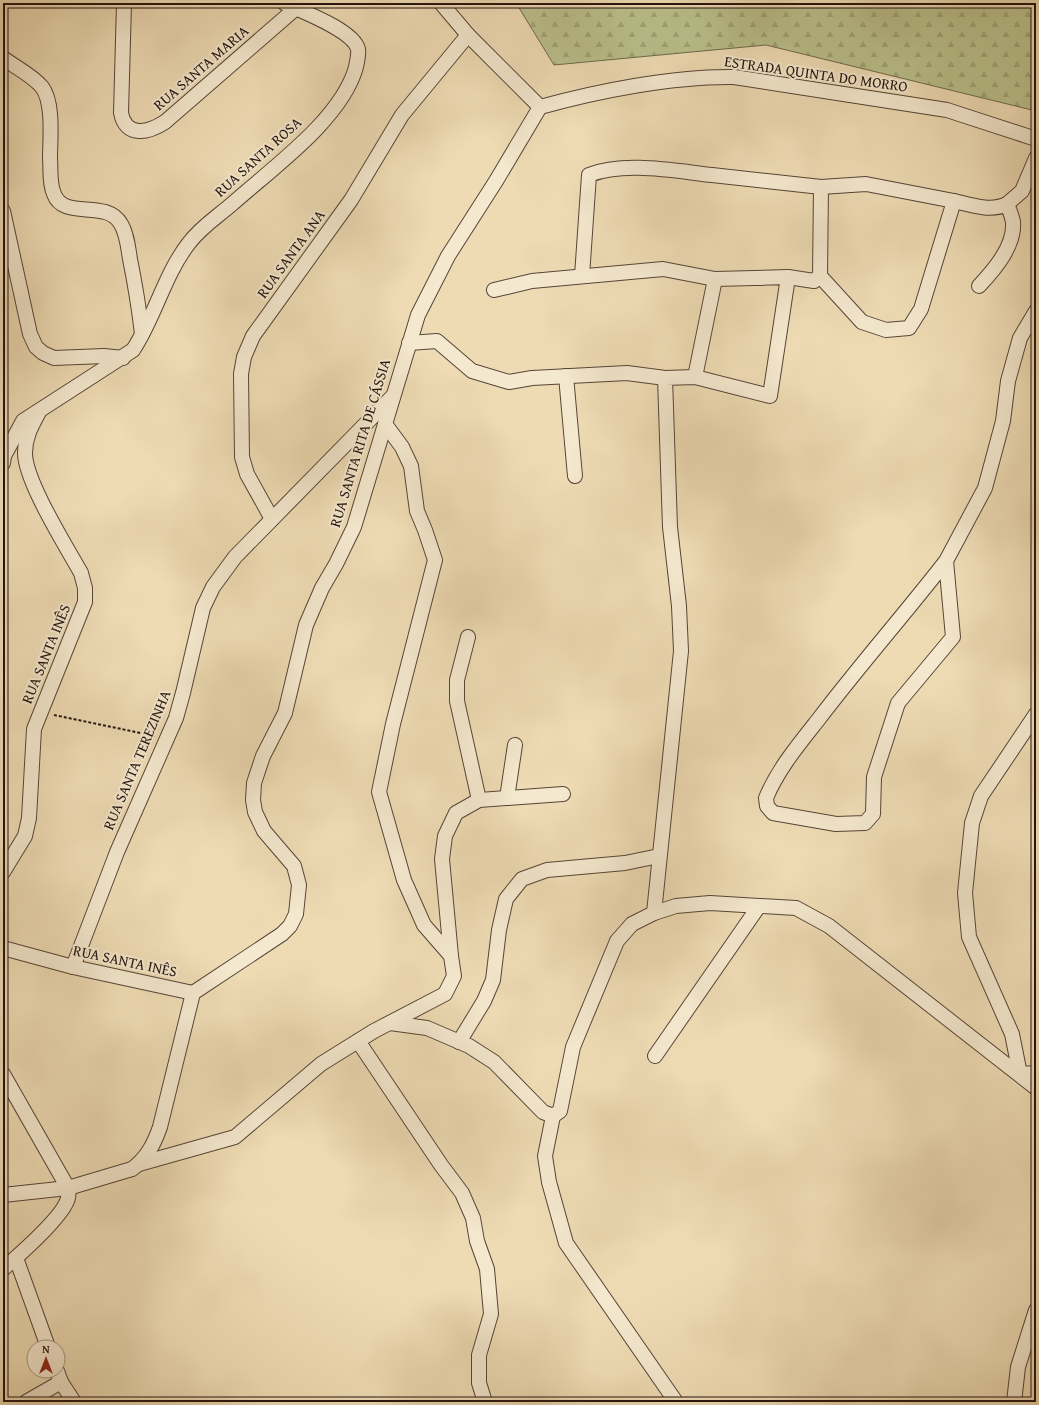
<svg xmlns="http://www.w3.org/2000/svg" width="1039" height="1405" font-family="'Gentium Book Plus',serif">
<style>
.forest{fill:url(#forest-firs);stroke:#6f6a4c}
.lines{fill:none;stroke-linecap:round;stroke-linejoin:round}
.minor-casing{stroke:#564537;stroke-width:16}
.path{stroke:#24130d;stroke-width:2;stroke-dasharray:3 2;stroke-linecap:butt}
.minor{stroke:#f4e8ce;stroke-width:14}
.labels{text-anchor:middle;stroke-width:4;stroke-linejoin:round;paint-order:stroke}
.street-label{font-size:15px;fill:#24130d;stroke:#f4e8ce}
</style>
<defs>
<pattern id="forest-firs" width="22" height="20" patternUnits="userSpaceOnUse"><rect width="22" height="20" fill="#bac08c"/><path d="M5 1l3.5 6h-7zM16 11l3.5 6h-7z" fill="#a0a478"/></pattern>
</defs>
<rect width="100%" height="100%" fill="#eedbb4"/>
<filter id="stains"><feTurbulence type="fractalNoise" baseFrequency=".005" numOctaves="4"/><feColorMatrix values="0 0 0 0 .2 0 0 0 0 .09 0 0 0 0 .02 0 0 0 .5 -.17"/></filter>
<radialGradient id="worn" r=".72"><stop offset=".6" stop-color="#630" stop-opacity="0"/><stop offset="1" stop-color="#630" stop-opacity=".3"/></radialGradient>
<!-- forest -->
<polygon class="forest" points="516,3 1036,3 1036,111 766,45 554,65"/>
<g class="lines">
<defs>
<g id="minor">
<path d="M124,3L121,113C126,138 148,133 165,122L295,9"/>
<polyline points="441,3 468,35 540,107"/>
<path d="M3,58C15,67 32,75 42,87C54,103 50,139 50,158C51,170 49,183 54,194C64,221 106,198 121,224C127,234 128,247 130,259C135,284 139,308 142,334"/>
<path d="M540,107C598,91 674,76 734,77L947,110L1036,139"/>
<path d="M954,201C971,205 991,212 1007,204C1009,209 1012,216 1013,222C1015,246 994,270 979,286"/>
<polyline points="1007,204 1022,191 1036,158"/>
<polyline points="3,211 30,334 36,347 43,353 54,358 104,356 123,358"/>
<path d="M582,276L589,175C624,161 675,171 712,175C748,179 785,183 821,187L820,276L814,281L788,277"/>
<polyline points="820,276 862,322 886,330 909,328 921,309 954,201 866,184 821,187"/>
<polyline points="494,290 532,281 663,269 715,279 695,377"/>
<polyline points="409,343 437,341 472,371 509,382 532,378 627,373 665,378"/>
<polyline points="566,376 575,476"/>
<path d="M3,463L4,456L23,421L133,350C155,317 164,275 189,243C201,227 217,217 232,204C271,169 342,119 356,67C357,61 359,55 358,49C353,30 301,11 284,3"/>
<polyline points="272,519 247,474 242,457 241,374 244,357 253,336 351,200 402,115 468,35"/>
<path d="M946,561C904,615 859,666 818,720C799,744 778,769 766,798L767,806L773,813L836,824L865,823L873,814L874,777L898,703L953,637L946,561L985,488L1003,421L1008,381L1020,338L1036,311"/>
<polyline points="468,637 457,680 457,701 479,800"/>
<polyline points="1036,714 981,796 972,823 965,893 969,937 1012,1034 1020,1074 1036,1073"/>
<polyline points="507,798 515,745"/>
<path d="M3,872L25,836L29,818L34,729L85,602V588L81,573C66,546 25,481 25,453C25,437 32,425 39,412"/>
<polyline points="654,913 681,651 679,606 670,527 665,378 695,377 770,396 788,277 715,279"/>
<polyline points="3,948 73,967 193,993"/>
<polyline points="451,956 442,859 445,836 456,813 479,800 563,794"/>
<polyline points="73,967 117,852 176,718 183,693 203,608 213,587 235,557 393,396"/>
<polyline points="390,1023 427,1028 469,1046 494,1062 543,1112 553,1116 560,1111 573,1047 617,941 632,924 654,913 676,906 710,903 796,908 829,926 1036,1088"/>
<polyline points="358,1041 441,1165 462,1193 473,1218 477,1241 487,1269 491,1314 479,1355 479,1383 485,1402"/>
<polyline points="459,1042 484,1001 493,980 499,930 506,899 522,879 547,870 625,863 659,856"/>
<polyline points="655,1056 759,906"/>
<path d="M3,1074L68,1188C68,1191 69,1195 68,1198C64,1216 18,1256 3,1269"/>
<polyline points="553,1116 545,1156 549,1182 566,1243 676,1402"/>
<polyline points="139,1164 235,1137 321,1064 374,1031 445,994 454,976 451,956 424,925 404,880 379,792 393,724 435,560 425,530 417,511 411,466 402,447 385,424"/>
<path d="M3,1195L68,1188L132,1169C147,1158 154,1144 160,1127L193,993L282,934L290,926L296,914L299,885L294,866L264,831L255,812L253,800L254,783L263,756L285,713L306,625L322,588L336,564L354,527L418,315L448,256L496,181L540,107"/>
<polyline points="16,1258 48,1347"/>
<polyline points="61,1382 74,1402"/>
<polyline points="26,1402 61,1382 57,1371"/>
<polyline points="1014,1402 1018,1367 1036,1310"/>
</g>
</defs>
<!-- minor casing -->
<use href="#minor" class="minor-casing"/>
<!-- path -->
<polyline class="path" points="54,715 155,736"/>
<!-- minor -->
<use href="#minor" class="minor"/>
</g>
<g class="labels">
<!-- street labels -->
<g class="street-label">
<text transform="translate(201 68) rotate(-41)" y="5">RUA SANTA MARIA</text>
<text transform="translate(816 74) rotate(8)" y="5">ESTRADA QUINTA DO MORRO</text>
<text transform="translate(258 157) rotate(-42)" y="5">RUA SANTA ROSA</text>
<text transform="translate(291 254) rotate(-54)" y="5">RUA SANTA ANA</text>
<text transform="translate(360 443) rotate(-73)" y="5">RUA SANTA RITA DE CÁSSIA</text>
<text transform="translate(46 654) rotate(-68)" y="5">RUA SANTA INÊS</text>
<text transform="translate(137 760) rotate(-67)" y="5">RUA SANTA TEREZINHA</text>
<text transform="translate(125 961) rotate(12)" y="5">RUA SANTA INÊS</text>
</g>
</g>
<!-- margin -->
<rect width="1039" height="1405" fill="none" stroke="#eedbb4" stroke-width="16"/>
<rect x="4" y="4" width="1031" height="1397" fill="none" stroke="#24130d" stroke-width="2"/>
<rect x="8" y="8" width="1023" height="1389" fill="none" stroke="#24130d"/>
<!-- north arrow -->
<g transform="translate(46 1359)"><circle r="19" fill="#f4e8ce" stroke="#a19381"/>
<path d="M0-3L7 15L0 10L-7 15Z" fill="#8f2418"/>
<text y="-6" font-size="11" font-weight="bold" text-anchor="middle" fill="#24130d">N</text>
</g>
<rect width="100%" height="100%" filter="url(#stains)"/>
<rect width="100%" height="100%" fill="url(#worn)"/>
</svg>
